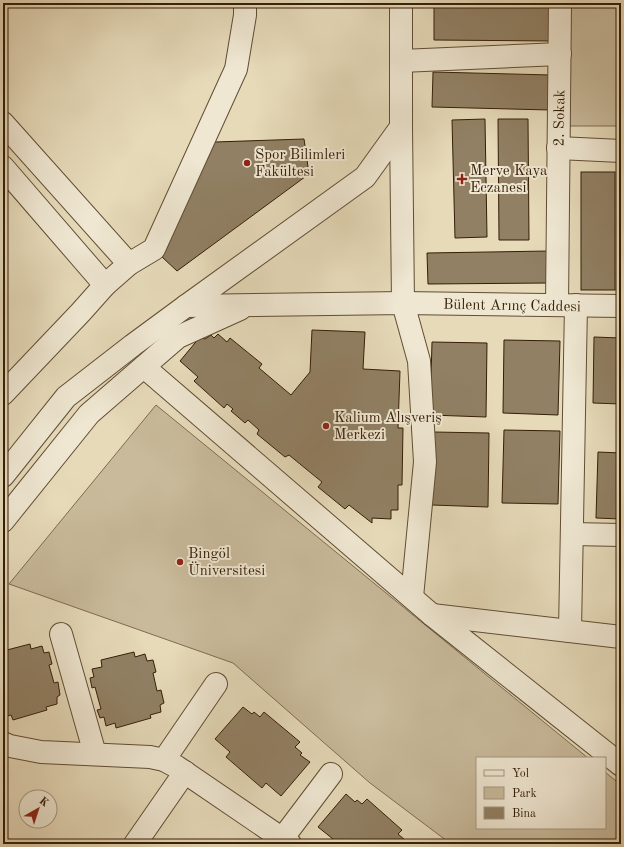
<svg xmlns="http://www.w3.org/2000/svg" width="624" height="847" font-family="'Old Standard TT',serif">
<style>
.green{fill:#c8ba9b;stroke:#7e6c51}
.building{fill:#918064;stroke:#351e07}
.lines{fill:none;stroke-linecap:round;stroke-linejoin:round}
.minor-casing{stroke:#614d34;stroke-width:24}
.minor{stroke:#efe7d2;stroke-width:22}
.poi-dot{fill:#8f2418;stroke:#efe7d2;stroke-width:1.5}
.labels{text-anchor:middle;stroke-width:4;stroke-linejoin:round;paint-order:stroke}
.street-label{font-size:15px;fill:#351e07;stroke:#efe7d2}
.poi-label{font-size:15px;fill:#351e07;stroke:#efe7d2;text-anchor:start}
</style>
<rect width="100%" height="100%" fill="#e6dab9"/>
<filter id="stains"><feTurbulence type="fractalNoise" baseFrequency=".005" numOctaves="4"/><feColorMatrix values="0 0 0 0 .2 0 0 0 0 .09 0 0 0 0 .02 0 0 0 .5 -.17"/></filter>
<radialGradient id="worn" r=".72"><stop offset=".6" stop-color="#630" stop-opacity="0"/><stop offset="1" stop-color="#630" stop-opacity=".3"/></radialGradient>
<!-- green -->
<g class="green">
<polygon points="570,3 621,3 621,126 569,126"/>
<polygon points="156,405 588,758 477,758 477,828 605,828 605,772 621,785 621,844 451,844 370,783 233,663 9,584"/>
</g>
<!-- building -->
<g class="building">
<polygon points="434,4 552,5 552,41 434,40"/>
<polygon points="433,72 551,75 550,110 432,107"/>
<polygon points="485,119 487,237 455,238 452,120"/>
<polygon points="498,119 528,119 529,240 499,240"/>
<polygon points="304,139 309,174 177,271 161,256 215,142"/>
<rect x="581" y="172" width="34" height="118"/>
<polygon points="549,251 549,283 428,284 427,253"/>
<polygon points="312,330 365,332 363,369 400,371 398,428 403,428 402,485 398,485 398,510 391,510 391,519 372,518 372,523 349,505 345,509 318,487 322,482 289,455 285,457 257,434 259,430 248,420 245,423 231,411 233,409 227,404 224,408 194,381 198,377 180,361 200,337 205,339 211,335 214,338 218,334 227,342 230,338 262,364 259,368 291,395 310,372"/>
<polygon points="594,337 621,338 621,404 593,403"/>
<polygon points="504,340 560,341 558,415 503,413"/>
<polygon points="432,342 487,343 486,417 430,415"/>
<polygon points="504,430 560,431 558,504 502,503"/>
<polygon points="434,432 489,433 488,507 432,505"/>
<polygon points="598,452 621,453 621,519 596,518"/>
<polygon points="30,644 31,649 42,646 44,653 49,652 52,664 49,665 54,683 58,682 60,695 57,697 57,704 46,707 47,710 13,720 11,715 3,717 3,651"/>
<polygon points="134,652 135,657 145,654 147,661 153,660 156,672 153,673 157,691 161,690 164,703 160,705 161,712 150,715 151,718 116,728 115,723 106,726 104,717 100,718 97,710 101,709 95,687 92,688 90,678 94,677 92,669 102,667 101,660"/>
<polygon points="243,707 252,714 254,712 260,717 264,712 300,742 295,747 302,753 300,755 310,762 281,796 266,783 262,788 226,757 230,752 215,739"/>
<polygon points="346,794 355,802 357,800 362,804 367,799 402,830 398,834 405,840 403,842 406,844 329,844 333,839 318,827"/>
</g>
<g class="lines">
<defs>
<g id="minor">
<polyline points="401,3 401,127 403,303 419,361 425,462 412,597"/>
<polyline points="401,61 560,54"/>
<polyline points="3,123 129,264"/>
<polyline points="558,148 621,151"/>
<polyline points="3,167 105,285"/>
<polyline points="557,305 560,3"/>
<polyline points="186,306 403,303 621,306"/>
<polyline points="144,367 432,615 621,765"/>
<polyline points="3,394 81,312 105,285 129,264 154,249 236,69 245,15 245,3"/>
<polyline points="3,476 66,397 133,345 186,306 365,177 401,127"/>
<polyline points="3,521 89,414 178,337 240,309"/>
<polyline points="572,534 621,535"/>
<polyline points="432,615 621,637"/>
<polyline points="570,631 576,305"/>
<polyline points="61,634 95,754"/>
<polyline points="3,743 10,746 41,752 150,757 164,760 177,767 290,844"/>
<polyline points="164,760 216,684"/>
<polyline points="282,839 331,774"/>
<polyline points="135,844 185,772"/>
</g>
</defs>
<!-- minor casing -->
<use href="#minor" class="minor-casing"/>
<!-- minor -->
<use href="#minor" class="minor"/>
</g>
<!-- markers -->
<g class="poi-dot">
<circle cx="247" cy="163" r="4"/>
<path d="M460 173h4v4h4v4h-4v4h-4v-4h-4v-4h4z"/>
<circle cx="326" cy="426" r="4"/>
<circle cx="180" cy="562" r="4"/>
</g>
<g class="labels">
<!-- street labels -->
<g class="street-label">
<text transform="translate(559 118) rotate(-89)" y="5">2. Sokak</text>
<text transform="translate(512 305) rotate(1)" y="5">Bülent Arınç Caddesi</text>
</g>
<!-- poi labels -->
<g class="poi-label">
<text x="255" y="159">Spor Bilimleri<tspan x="255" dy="17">Fakültesi</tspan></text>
<text x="470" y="175">Merve Kaya<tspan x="470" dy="17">Eczanesi</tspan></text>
<text x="334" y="422">Kalium Alışveriş<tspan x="334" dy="17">Merkezi</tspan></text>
<text x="188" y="558">Bingöl<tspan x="188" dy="17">Üniversitesi</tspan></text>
</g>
</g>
<!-- margin -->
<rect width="624" height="847" fill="none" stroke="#e6dab9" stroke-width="16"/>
<rect x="4" y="4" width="616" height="839" fill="none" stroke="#351e07" stroke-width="2"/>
<rect x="8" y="8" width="608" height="831" fill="none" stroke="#351e07"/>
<!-- legend -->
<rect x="476" y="757" width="130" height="72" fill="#efe7d2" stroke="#a59781"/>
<rect x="484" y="770" width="20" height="6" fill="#efe7d2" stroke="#a59781"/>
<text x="512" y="777" font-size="12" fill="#351e07">Yol</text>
<rect x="484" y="787" width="20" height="12" fill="#c8ba9b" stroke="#a59781"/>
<text x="512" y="797" font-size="12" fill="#351e07">Park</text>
<rect x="484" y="807" width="20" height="12" fill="#918064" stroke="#a59781"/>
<text x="512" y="817" font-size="12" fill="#351e07">Bina</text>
<!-- north arrow -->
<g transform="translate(38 809) rotate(39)"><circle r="19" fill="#efe7d2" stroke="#a59781"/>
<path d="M0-3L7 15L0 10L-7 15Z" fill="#8f2418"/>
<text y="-6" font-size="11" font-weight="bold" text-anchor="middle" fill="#351e07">K</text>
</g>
<rect width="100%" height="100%" filter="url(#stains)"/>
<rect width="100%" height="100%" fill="url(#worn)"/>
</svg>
